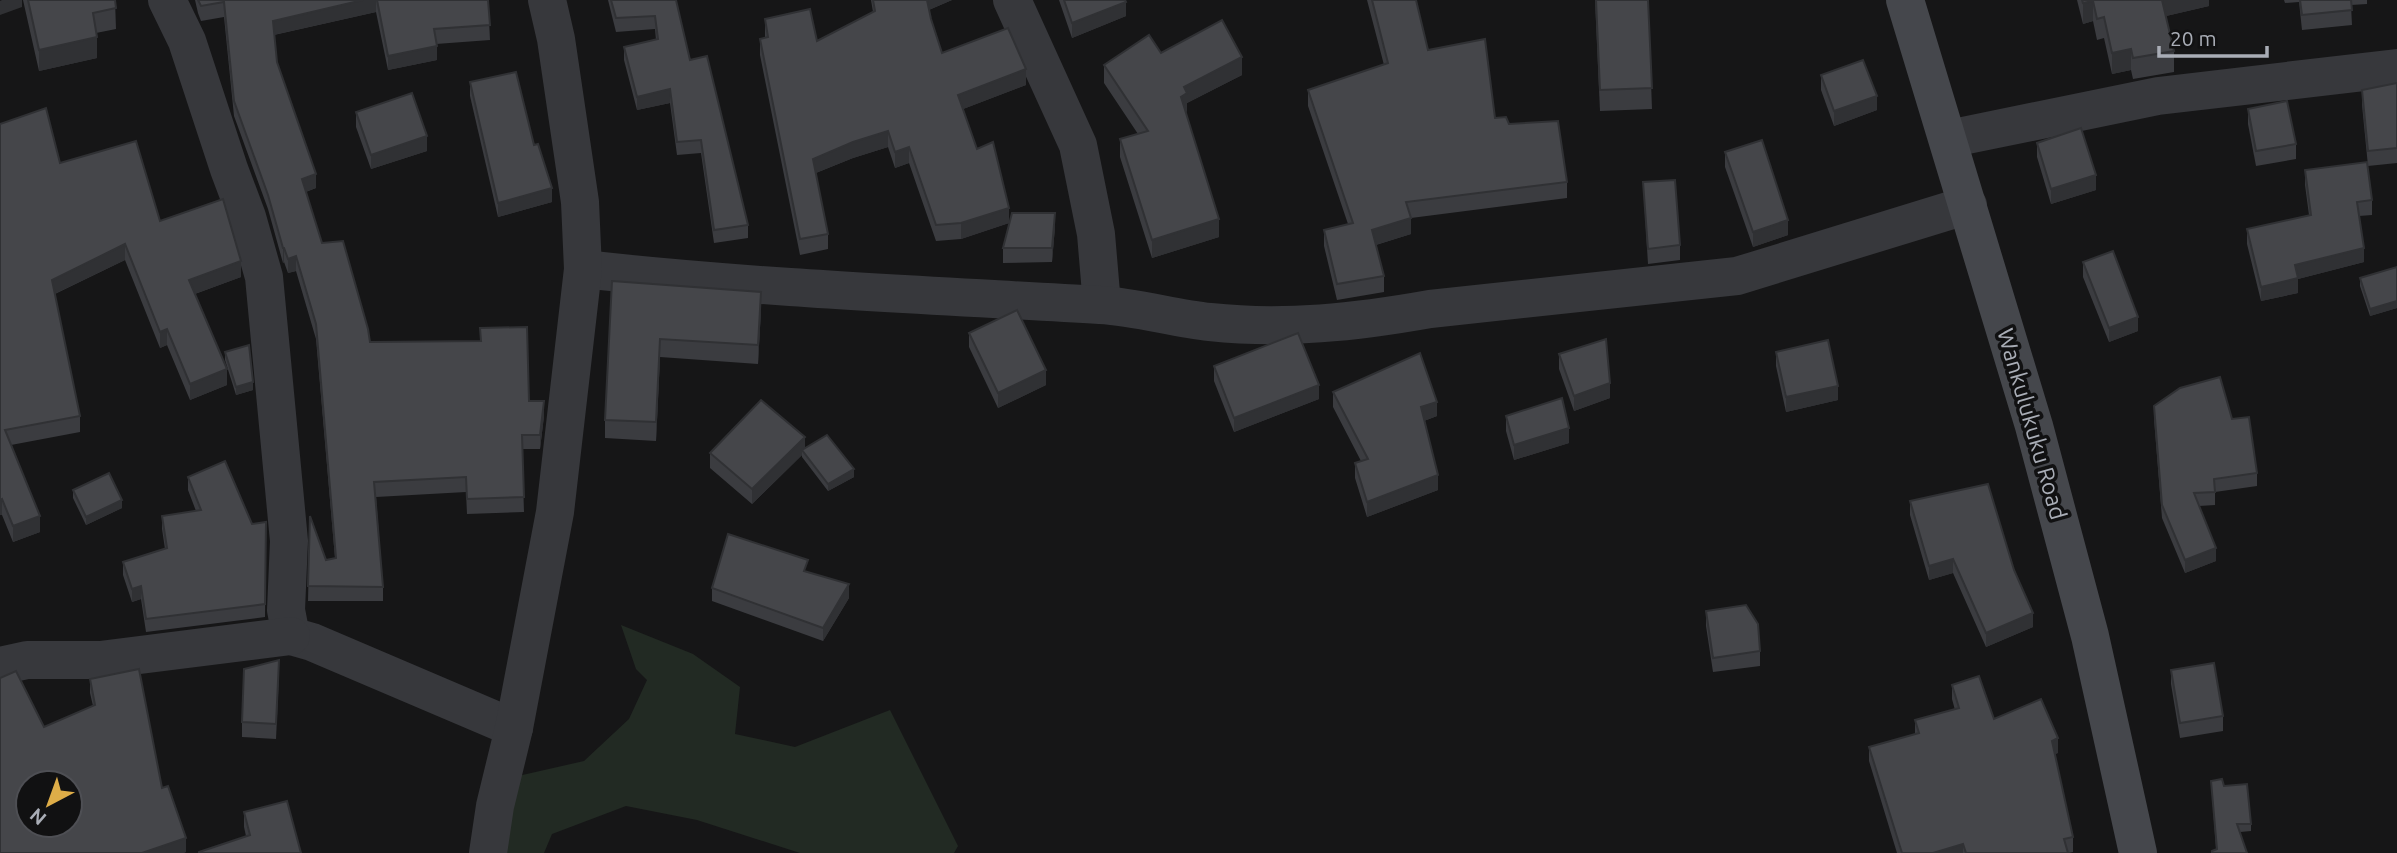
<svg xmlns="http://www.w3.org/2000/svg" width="2397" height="853" font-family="Ubuntu,sans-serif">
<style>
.green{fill:#222a23}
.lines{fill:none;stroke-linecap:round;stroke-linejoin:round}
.minor{stroke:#37383c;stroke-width:38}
.secondary{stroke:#45474c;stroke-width:38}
.wall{fill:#3b3c40}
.shaded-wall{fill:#303134}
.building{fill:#45464a;stroke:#303134;stroke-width:2;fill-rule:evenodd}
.labels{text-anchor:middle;stroke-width:7;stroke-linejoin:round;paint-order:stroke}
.street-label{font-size:23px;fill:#a9adb6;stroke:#111112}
</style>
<rect width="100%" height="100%" fill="#161617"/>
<!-- green -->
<polygon class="green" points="621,625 693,654 740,687 735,734 795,747 890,710 958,846 954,853 800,853 697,820 626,806 552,834 544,853 497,853 518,776 584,761 629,719 647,680 636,669"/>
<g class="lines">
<!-- minor -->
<g class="minor">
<polyline points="167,0 187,41 229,169 247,217 264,277 289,541 286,610 291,636 312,642 514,728"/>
<polyline points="1012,0 1078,145 1096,234 1102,305"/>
<polyline points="1948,139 2158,96 2397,68"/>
<path d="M583,269C755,288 927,295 1100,305C1137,307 1173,318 1210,322C1284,330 1357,322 1430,309L1737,276L1968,205"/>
<polyline points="0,666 27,660 100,660 291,636"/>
<polyline points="488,853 495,806 514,728 555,512 583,269 580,202 556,39 547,0"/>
</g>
<!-- secondary -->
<polyline class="secondary" points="1905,0 2034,426 2090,636 2138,853"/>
</g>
<!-- wall -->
<g class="wall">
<polygon points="23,0 115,0 116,29 96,33 97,58 39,71"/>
<polygon points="195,0 488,0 490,40 436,44 437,60 388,70 376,12 274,35 277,62 316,188 306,192 322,243 370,342 529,401 544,416 540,449 522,449 524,512 467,514 466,492 376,497 383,587 383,601 308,601 310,516 326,560 335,558 316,339 296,271 288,273 284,262 283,263 268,209 234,116 224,17 201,21 198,13"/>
<polygon points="608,0 676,0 690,60 748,225 748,238 714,243 701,153 677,155 670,103 637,110 624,60 624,47 656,40 655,29 616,32"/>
<polygon points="871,0 952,0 929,10 931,19 942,53 1026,85 963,109 977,149 1009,223 1055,227 1052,262 1003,263 1003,248 1009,223 961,239 936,241 909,163 895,168 888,147 853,158 816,173 828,234 828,249 800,255 760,55 760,39 765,38 765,19 817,41 873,12"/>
<polygon points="1059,0 1125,0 1126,16 1072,38"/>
<polygon points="1367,0 1416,0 1428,50 1495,118 1509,124 1567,182 1567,198 1411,218 1411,234 1376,245 1384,276 1384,292 1337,300 1324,246 1324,230 1348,224 1308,106 1308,90 1384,65"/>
<polygon points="1595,0 1648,0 1652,109 1600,111"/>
<polygon points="2077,0 2209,0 2209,6 2166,16 2174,51 2174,72 2133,79 2131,70 2112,74 2104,38 2097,40 2093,21 2083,24"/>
<polygon points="2284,0 2367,0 2367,4 2351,5 2352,25 2302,30 2299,2 2285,3"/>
<polygon points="1161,53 1242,75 1187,103 1187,111 1186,112 1219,237 1152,258 1120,157 1120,139 1138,134 1104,83 1104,65"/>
<polygon points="1821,75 1877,110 1834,126 1821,90"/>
<polygon points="470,82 534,145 552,202 498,217 470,96"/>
<polygon points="2397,83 2397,163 2368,166 2362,105 2362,90"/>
<polygon points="2248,109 2296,144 2296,159 2256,166 2248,124"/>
<polygon points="356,112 427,151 371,169 356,127"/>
<polygon points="0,124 60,163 160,221 241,277 195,294 227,385 190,400 167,345 160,348 125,260 55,294 80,416 80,432 11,445 40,532 13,542 2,515"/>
<polygon points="2037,143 2096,190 2051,204 2037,157"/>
<polygon points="1725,152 1788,235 1753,247 1725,167"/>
<polygon points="2305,170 2372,200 2372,215 2359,216 2364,262 2298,279 2298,293 2261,301 2247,244 2247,229 2309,215 2305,185"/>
<polygon points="1643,182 1680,245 1680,260 1648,264"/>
<polygon points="2083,262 2138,331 2109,342 2083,277"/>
<polygon points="2397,267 2397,308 2370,316 2360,286 2360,278"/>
<polygon points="612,281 761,310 758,364 660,357 656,441 605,438 605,420"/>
<polygon points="969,333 1046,385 998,408 969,347"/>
<polygon points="225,352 253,390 236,395 225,360"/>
<polygon points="1776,352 1838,400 1786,412 1776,366"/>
<polygon points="1559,354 1610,398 1574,411 1559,369"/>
<polygon points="1214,366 1319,399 1234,432 1214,381"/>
<polygon points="1333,392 1437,416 1424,421 1438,490 1367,517 1355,478 1355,463 1361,461 1333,407"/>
<polygon points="2154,406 2232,419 2257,473 2257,486 2215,492 2215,505 2199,506 2216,561 2185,573 2162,518 2154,419"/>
<polygon points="1506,416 1569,443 1514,460 1506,431"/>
<polygon points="805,448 854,477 828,491 802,457 802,455 752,504 710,468 710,453"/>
<polygon points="188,477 252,524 266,522 265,617 146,632 141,599 132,602 123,575 123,562 165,549 162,529 162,516 196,511 188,490"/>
<polygon points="73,490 122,508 86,525 73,498"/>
<polygon points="1910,501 2014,570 2033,627 1986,647 1953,573 1929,580 1910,515"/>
<polygon points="808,572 849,598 823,641 712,601 712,588"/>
<polygon points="1706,611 1760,651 1760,666 1713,672 1706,626"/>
<polygon points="2171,670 2223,716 2223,731 2180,738 2171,684"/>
<polygon points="279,675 276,739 242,737 242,722"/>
<polygon points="90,679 162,788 186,852 183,853 0,853 44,727 93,706 90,693"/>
<polygon points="1952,685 1994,719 2058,753 2055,754 2073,837 2073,852 2068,853 1897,853 1869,761 1869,747 1915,734 1915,720 1955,710 1952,699"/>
<polygon points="2211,781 2224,786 2251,824 2251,831 2240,832 2247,853 2212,853 2212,851 2216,849"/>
<polygon points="244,812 301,853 246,836 244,827"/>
</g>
<!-- shaded-wall -->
<g class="shaded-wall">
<polygon points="2,0 22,0 22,7 0,15 0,1"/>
<polygon points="363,0 376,0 376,12 273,35 273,21"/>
<polygon points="926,0 952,0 926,11"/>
<polygon points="2162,0 2209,0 2209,6 2162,17"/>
<polygon points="2093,1 2093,21 2083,24 2083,3"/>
<polygon points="1126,2 1126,16 1072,38 1072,23"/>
<polygon points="97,37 97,58 39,71 39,50"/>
<polygon points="437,46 437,60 388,70 388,56"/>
<polygon points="2131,49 2131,70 2112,74 2112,53"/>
<polygon points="1242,57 1242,75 1187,103 1187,111 1181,115 1181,97 1184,87"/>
<polygon points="1026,69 1026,85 958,111 958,95"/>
<polygon points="670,89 670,103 637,110 637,97"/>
<polygon points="1877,96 1877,110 1834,126 1834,111"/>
<polygon points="888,131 888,147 853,158 813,174 813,159 853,142"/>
<polygon points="427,136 427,151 371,169 371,155"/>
<polygon points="909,147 909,163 895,168 895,152"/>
<polygon points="316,174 316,188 302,193 302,179"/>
<polygon points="2096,175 2096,190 2051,204 2051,189"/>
<polygon points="552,188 552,202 498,217 498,203"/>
<polygon points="1009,208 1009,223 961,239 961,223"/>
<polygon points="1055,213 1055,227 1052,262 1052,248"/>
<polygon points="1411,218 1411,234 1372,246 1372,230"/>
<polygon points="1219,219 1219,237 1152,258 1152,240"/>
<polygon points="1788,220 1788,235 1753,247 1753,232"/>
<polygon points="125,244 125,260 52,295 52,280"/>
<polygon points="283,248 284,248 284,262 283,263"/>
<polygon points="2364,248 2364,262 2298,279 2298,293 2261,301 2261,287 2295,265"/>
<polygon points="296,256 296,271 288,273 288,259"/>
<polygon points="241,261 241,277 189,296 189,280"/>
<polygon points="761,292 761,310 758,364 758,345"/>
<polygon points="2397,301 2397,308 2370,316 2370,309"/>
<polygon points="2138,317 2138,331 2109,342 2109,328"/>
<polygon points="167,329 167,345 160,348 160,332"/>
<polygon points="660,339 660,357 656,441 656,422"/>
<polygon points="227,369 227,385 190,400 190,384"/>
<polygon points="1046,370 1046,385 998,408 998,393"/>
<polygon points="253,382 253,390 236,395 236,387"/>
<polygon points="1610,383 1610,398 1574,411 1574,396"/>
<polygon points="1319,385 1319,399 1234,432 1234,418"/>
<polygon points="1838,386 1838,400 1786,412 1786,397"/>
<polygon points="544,401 544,416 540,449 540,435"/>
<polygon points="1437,402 1437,416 1421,422 1421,407"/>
<polygon points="1569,428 1569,443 1514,460 1514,445"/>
<polygon points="805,437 805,452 802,450 802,455 752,504 752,489"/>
<polygon points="854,469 854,477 828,491 828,484"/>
<polygon points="1438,475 1438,490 1367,517 1367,502"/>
<polygon points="2,499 2,515 0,515 0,500"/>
<polygon points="122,500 122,508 86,525 86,517"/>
<polygon points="40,516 40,532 13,542 13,526"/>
<polygon points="2216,548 2216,561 2185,573 2185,560"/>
<polygon points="1953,559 1953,573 1929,580 1929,566"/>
<polygon points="849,584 849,598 823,641 823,628"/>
<polygon points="141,586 141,599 132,602 132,589"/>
<polygon points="2033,613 2033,627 1986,647 1986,633"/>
<polygon points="2058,738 2058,753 2052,755 2052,741"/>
<polygon points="186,838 186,852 183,853 142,853"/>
<polygon points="1963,844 1963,853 1933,853"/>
</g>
<!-- building -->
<g class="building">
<polygon points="28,0 115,0 116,8 93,13 97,37 39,50"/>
<polygon points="198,0 363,0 273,21 277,62 316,174 302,179 322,243 343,241 368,329 370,342 481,341 480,328 527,327 529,401 544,401 540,435 522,435 524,497 467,499 466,477 374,482 383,587 308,586 310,516 326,560 336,558 316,324 296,256 288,259 284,248 283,248 268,195 234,101 224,2 201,6"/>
<polygon points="377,0 488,0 490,25 434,29 437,46 388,56"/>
<polygon points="611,0 676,0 690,60 707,56 748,225 714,230 701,140 677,142 670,89 637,97 624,47 658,39 655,16 616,18"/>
<polygon points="873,0 927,0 931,19 942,53 1008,28 1026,69 958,95 977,149 993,142 1009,208 961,223 936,225 909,147 895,152 888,131 853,142 813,159 828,234 800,239 760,39 768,37 765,19 810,9 817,41 875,11"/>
<polygon points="1064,0 1125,0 1126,2 1072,23"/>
<polygon points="1372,0 1416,0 1428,50 1485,39 1495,118 1506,117 1509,124 1558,121 1567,182 1406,202 1411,218 1372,230 1384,276 1337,284 1324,230 1353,223 1308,90 1388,63"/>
<polygon points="1596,0 1648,0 1652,88 1600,90"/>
<polygon points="2082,0 2162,0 2174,51 2133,58 2131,49 2112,53 2104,17 2097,19 2093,1 2083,3"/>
<polygon points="2300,0 2351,0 2352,10 2302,15"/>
<polygon points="1222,20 1242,57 1184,87 1187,93 1181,97 1219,219 1152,240 1120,139 1148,131 1104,65 1149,35 1161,53"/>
<polygon points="1863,60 1877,96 1834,111 1821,75"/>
<polygon points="516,72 534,145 538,144 552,188 498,203 470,82"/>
<polygon points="2397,83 2397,148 2368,151 2362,90"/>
<polygon points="412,93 427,136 371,155 356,112"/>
<polygon points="2287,101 2296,144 2256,151 2248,109"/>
<polygon points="46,108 60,163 136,141 160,221 223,199 241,261 189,280 227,369 190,384 167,329 160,332 125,244 52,280 80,416 5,430 40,516 13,526 2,499 0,500 0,124"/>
<polygon points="2081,128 2096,175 2051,189 2037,143"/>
<polygon points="1762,140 1788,220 1753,232 1725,152"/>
<polygon points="2367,162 2372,200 2357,202 2364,248 2295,265 2298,278 2261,287 2247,229 2311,215 2305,170"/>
<polygon points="1675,180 1680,245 1648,249 1643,182"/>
<polygon points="1012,213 1055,213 1052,248 1003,248"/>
<polygon points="2113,251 2138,317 2109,328 2083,262"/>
<polygon points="2397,267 2397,301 2370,309 2360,278"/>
<polygon points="612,281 761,292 758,345 660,339 656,422 605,420"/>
<polygon points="1017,310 1046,370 998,393 969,333"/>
<polygon points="1298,333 1319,385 1234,418 1214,366"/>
<polygon points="1606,339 1610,383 1574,396 1559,354"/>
<polygon points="1828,340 1838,386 1786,397 1776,352"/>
<polygon points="249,345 253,382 236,387 225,352"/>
<polygon points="1420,353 1437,402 1421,407 1438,475 1367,502 1355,463 1368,459 1333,392"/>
<polygon points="2220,377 2232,419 2249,417 2257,473 2214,479 2215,492 2194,493 2216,548 2185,560 2162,505 2154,406 2180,388"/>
<polygon points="1562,398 1569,428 1514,445 1506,416"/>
<polygon points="761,400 805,437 752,489 710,453"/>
<polygon points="827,435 854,469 828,484 802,450"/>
<polygon points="225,461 252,524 266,522 265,604 146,619 141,586 132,589 123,562 167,548 162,516 201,510 188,477"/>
<polygon points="109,473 122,500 86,517 73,490"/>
<polygon points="1988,484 2014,570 2033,613 1986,633 1953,559 1929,566 1910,501"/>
<polygon points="728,534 808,560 804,571 849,584 823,628 712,588"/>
<polygon points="1746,605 1758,624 1760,651 1713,658 1706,611"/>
<polygon points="279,660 276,724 242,722 244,669"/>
<polygon points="2214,663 2223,716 2180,723 2171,670"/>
<path d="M139,669L162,788L168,786L186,838L142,853H0V678L16,671L44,727L95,705L90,679ZM28,783H70V825H28Z"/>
<polygon points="1979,676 1994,719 2041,699 2058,738 2052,741 2073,837 2064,839 2068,853 1966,853 1963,844 1933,853 1902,853 1869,747 1919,733 1915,720 1959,708 1952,685"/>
<polygon points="2222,779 2224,786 2247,784 2251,824 2237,824 2247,853 2212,853 2212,851 2217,849 2211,781"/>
<polygon points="287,801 301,853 199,853 199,852 250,835 244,812"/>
</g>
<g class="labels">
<!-- street labels -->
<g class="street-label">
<text transform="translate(2032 424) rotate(74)" y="8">Wankulukuku Road</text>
</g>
</g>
<!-- north arrow -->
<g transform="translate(49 804) rotate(221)"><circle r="33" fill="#111112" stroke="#4e4f54" stroke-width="2"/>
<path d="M0-5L12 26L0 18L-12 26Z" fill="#dead48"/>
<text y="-10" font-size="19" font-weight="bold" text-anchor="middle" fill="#a9adb6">N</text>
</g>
<!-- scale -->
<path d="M2159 46v10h108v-10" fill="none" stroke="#a9adb6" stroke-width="3.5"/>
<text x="2170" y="46" font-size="21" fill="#a9adb6" stroke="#111112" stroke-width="5" paint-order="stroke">20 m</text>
</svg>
